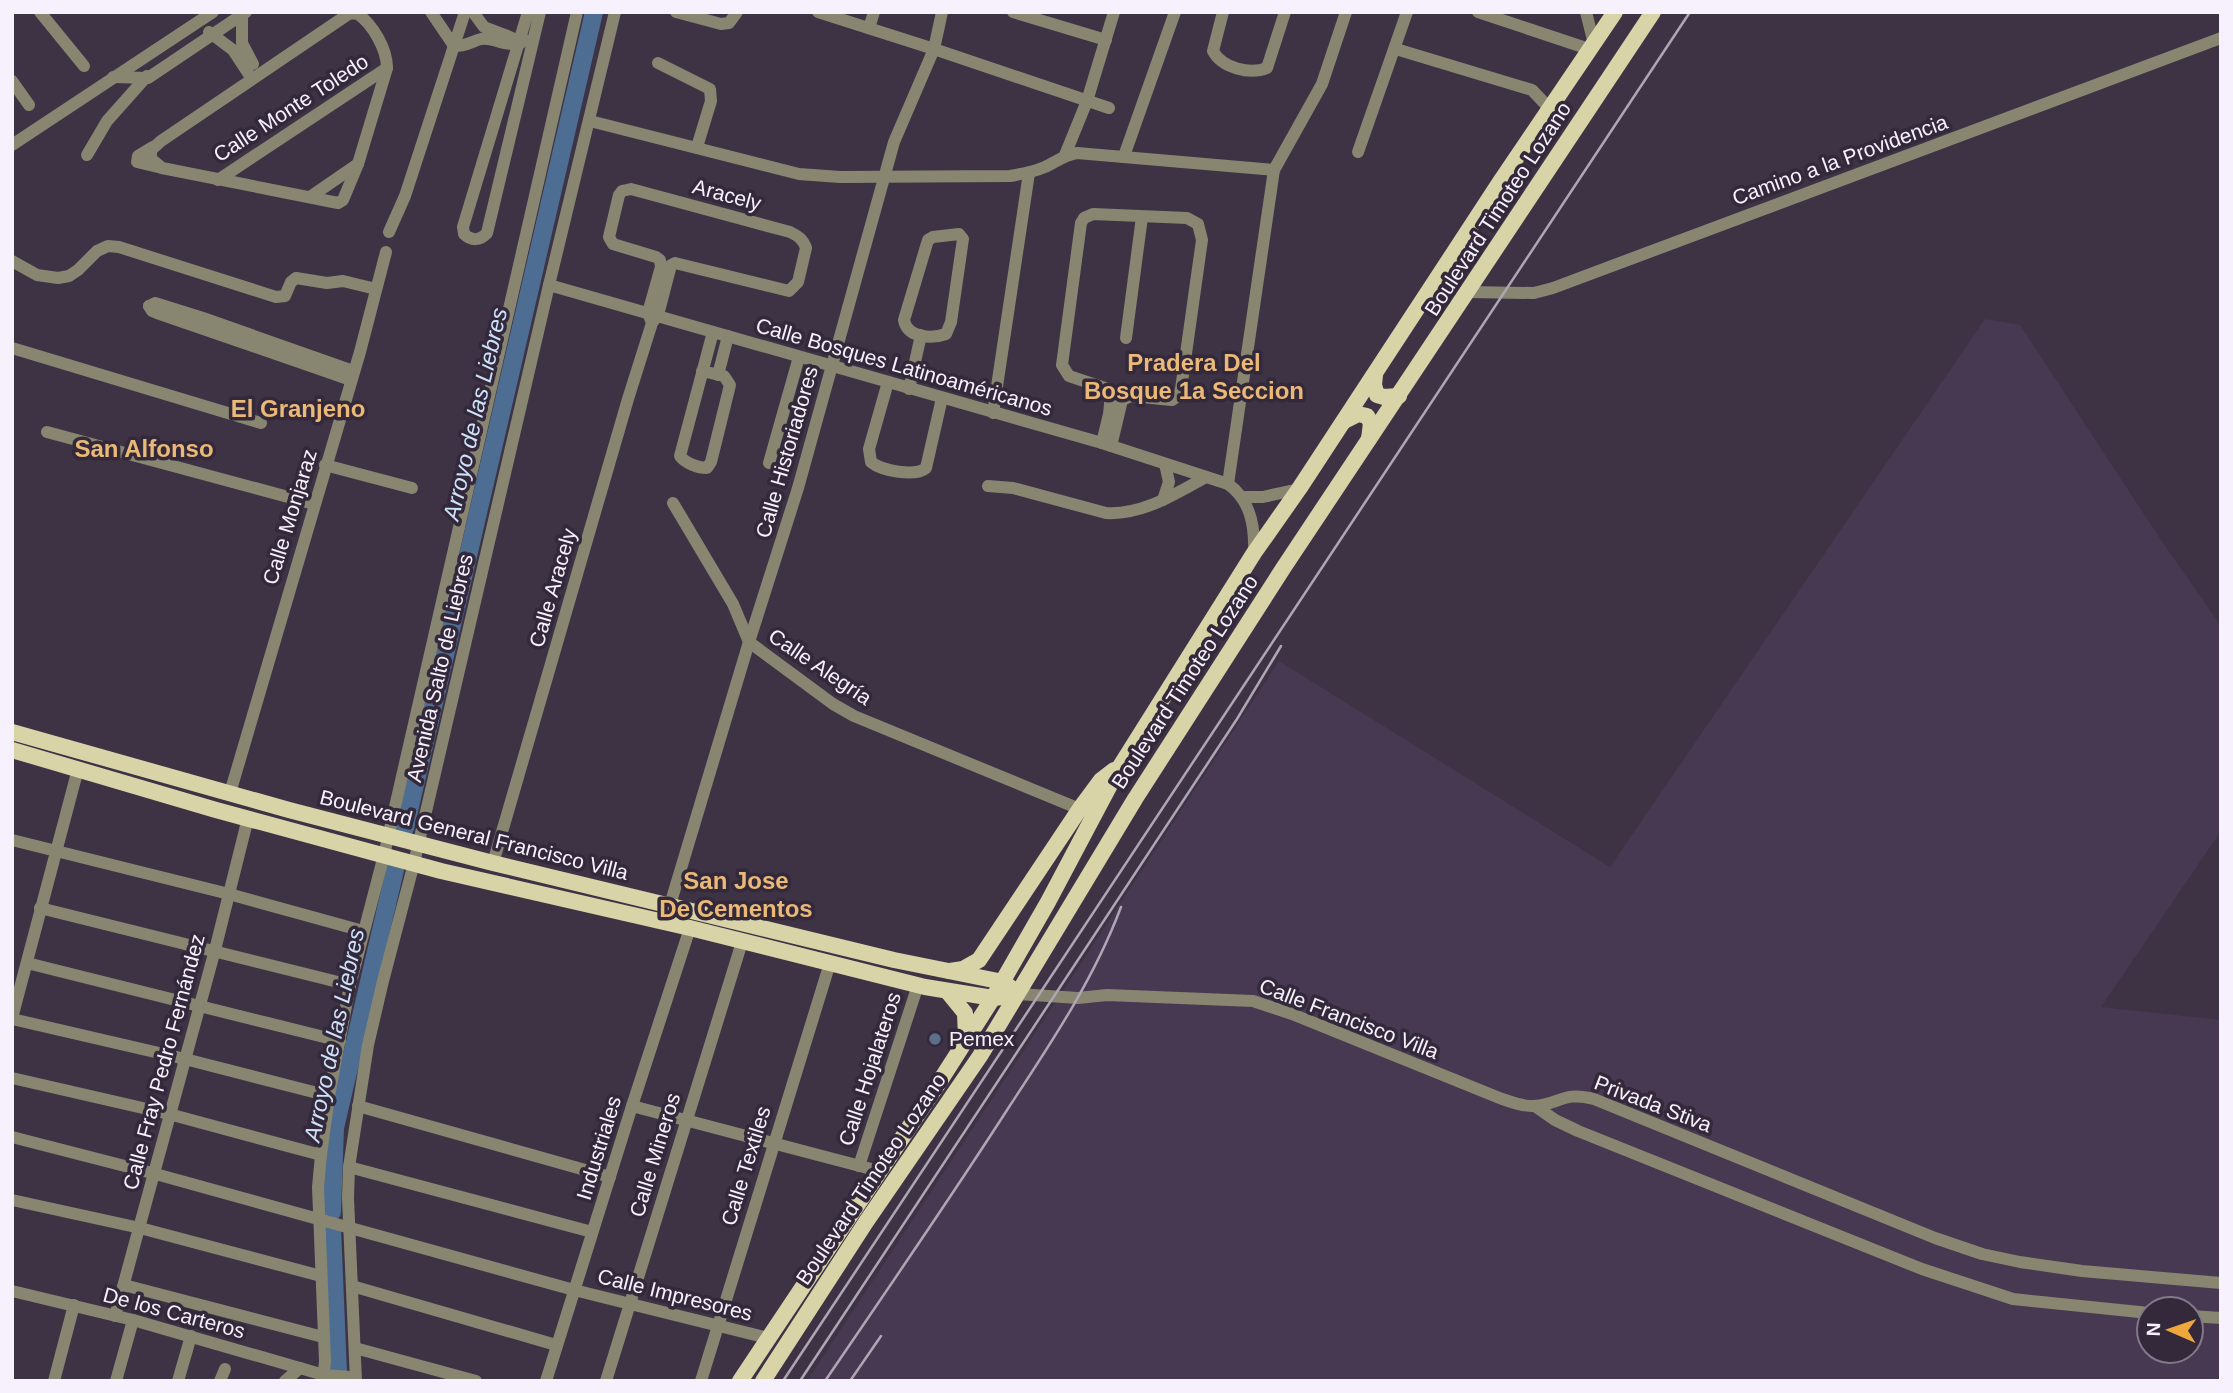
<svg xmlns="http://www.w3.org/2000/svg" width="2233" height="1393" font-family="Arial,sans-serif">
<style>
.built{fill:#463951;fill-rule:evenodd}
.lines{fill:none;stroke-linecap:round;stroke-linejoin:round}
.river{stroke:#4d6d92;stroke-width:18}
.minor{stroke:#888671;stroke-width:12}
.major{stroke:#d9d4a8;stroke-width:16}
.rail{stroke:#aea6b4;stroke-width:2.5}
.service-dot{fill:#5c6f8a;stroke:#33293b;stroke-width:2.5}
.labels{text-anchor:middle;stroke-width:7;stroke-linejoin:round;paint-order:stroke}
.street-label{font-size:21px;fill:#f7f1fd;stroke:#33293b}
.poi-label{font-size:21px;fill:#f7f1fd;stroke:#33293b;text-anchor:start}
.water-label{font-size:23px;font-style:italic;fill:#cee3fb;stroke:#33293b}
.quarter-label{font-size:24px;font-weight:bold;fill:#eab877;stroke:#33293b}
</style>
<rect width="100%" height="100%" fill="#3d3345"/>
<!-- built -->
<path class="built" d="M1985,319L2020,325L2161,540L2221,626V831L2101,1007L2221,1020V1381H807L1279,661L1610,867ZM2149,1309H2191V1351H2149Z"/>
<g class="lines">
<!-- river -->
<g class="river">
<polyline points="405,828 594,12"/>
<polyline points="332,1212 335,1128 395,870"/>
<polyline points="332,1228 338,1372"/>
</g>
<!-- minor -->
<g class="minor">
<polyline points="40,12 84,66"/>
<path d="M431,12L454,46C468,46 472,41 481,39C497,37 506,50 525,40"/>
<polyline points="473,12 484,27 510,37 521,43"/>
<path d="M528,12L463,227L464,234C471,241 480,241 487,233L540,12"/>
<polyline points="676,12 721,24 729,23 737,12"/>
<polyline points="818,12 934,49 1109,108"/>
<polyline points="1013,12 1106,40"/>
<path d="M1223,12L1213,51C1222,68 1250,75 1267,68L1285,12"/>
<polyline points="1478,12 1589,49"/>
<polyline points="1586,12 1594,44"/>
<path d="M350,13L358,14C373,25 387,49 387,68L358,164L343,200L338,203L162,168L151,159V150L161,141Z"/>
<polyline points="242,15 242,43 253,64"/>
<polyline points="869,28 874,12"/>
<polyline points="209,32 233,50 252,79"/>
<polyline points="1396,49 1532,90 1550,109"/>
<polyline points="658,63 710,89 711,101 697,147"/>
<polyline points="113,77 148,78 246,12"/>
<polyline points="12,81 29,105"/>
<path d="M590,121L799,174L840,177L1010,176C1022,174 1033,172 1045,167C1056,162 1064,155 1077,153L1274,170"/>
<polyline points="12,145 213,12"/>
<polyline points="153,147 138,156 137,162 162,168"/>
<polyline points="1358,152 1407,12"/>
<polyline points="87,155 107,121 147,76"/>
<polyline points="1065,155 1087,101 1114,12"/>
<polyline points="1124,156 1175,12"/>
<polyline points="218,180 387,68"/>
<polyline points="310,197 358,164"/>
<polyline points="389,232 405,196 465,12"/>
<path d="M959,234L963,239L951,322L946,334C932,339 907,338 904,320L928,240L933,237Z"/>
<polyline points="12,261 37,275 58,278 69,276 78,270 97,251 108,246 119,247 276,297 285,296 291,282 296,278 327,283 343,281 376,289"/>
<path d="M549,285L1102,443L1228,484C1251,500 1255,527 1254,553"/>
<polyline points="1467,292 1534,293 1553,288 2221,38"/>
<polyline points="149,306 155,303 203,318 353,371"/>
<polyline points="149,306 152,311 157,313 351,380"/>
<polyline points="1126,338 1142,217"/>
<polyline points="12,348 261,423"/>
<path d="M702,371L724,376L730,385L711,462L707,468C698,468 685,463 680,456L713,332"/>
<polyline points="718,375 728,336"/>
<path d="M888,382L869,449L871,462C882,471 915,477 926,468L942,398"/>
<polyline points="909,389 921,335"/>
<polyline points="993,413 1029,173"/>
<polyline points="47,432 314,504"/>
<polyline points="1102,443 1109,414 1111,394 1105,388 1069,376 1062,365 1081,223 1084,218 1093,214 1187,218 1198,224 1202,240 1181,389 1179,395 1172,400 1131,396 1122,400 1111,446"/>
<polyline points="769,463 799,357"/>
<polyline points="325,465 412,488"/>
<polyline points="1228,484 1274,170 1322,84 1346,12"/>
<path d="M988,486L1013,488L1106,513C1143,515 1175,494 1206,477"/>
<polyline points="1243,497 1263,497 1299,489"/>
<polyline points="1163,500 1169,482 1165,464"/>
<polyline points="673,503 733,604 749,642 833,704 854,716 1087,812"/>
<polyline points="230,793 360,352 386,252"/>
<polyline points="12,840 229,894 363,931"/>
<path d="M493,863L628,399L652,323L658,315L671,265L675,263L789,291L798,282L806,248C803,239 798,236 790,232L631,189L622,191L619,195L609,237L613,244L656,257L660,260L661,267L648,313L652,323"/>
<polyline points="670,905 749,642 798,488 894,142 934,49 942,12"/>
<polyline points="40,908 350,985"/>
<polyline points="27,963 340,1041"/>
<path d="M1018,994L1078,998L1107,995L1253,1001L1292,1014L1502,1099C1512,1102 1524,1107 1534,1106C1561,1104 1562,1091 1594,1099L1935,1238L1982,1254L2020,1262L2082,1271L2221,1283"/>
<polyline points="12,1018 78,769"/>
<polyline points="12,1019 185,1059 329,1096"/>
<polyline points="12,1078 169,1114 321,1155"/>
<polyline points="358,1106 610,1177"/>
<polyline points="632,1106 879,1171"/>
<polyline points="1535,1106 1555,1120 1578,1131 1922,1269 2013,1299 2149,1313"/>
<polyline points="12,1137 152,1173 574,1290 768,1338"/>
<polyline points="859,1166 918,985"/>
<polyline points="349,1167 592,1232"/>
<polyline points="12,1200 140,1228 321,1276"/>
<polyline points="124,1285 323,1337"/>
<polyline points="352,1286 556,1345"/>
<polyline points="12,1291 133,1320 324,1375 350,1377 355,1381"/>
<polyline points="115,1316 215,950 248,818"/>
<polyline points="2191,1316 2221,1318"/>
<polyline points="355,1348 476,1381"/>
<polyline points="54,1381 74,1305"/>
<polyline points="116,1381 133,1320"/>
<polyline points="178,1381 191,1336"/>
<polyline points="220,1381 225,1369"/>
<polyline points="285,1381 300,1368"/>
<polyline points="323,1381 325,1361 318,1187 321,1155 329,1096 350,985 384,855 577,12"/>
<polyline points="356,1381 348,1198 349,1167 368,1045 383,981 414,863 549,285 615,12"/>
<polyline points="546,1381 632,1106 690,928"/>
<polyline points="606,1381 742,942"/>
<polyline points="701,1381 830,963"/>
</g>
<!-- major -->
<g class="major">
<polyline points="1375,375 1374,385 1377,395 1384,397 1399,396"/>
<polyline points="1344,421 1358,414 1367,416 1371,423 1369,439"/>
<polyline points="12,732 289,810 493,863 894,960 1003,982 1011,988"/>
<polyline points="12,750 216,810 441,871 690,928 925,987 993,998 1002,997"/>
<polyline points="950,971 963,969 979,960 1081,807 1101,780 1114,770"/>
<polyline points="947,991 965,1013 966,1038"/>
<polyline points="740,1381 938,1084 993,998 1048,902 1119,768 1254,553 1299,489 1500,182 1615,12"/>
<polyline points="763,1381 866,1222 980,1056 1135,799 1284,567 1653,12"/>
</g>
<!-- rail -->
<g class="rail">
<polyline points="783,1381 1690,12"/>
<polyline points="800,1381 1237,719 1281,646"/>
<path d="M825,1381C887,1290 950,1199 1009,1107C1051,1043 1094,979 1121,907"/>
<polyline points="850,1381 881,1336"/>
</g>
</g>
<!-- markers -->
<circle class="service-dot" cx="935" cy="1039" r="7"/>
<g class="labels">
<!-- street labels -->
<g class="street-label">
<text transform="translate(291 108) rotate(-33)" y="7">Calle Monte Toledo</text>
<text transform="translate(1840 160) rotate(-20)" y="7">Camino a la Providencia</text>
<text transform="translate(727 195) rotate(15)" y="7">Aracely</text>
<text transform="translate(1498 209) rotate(-57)" y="7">Boulevard Timoteo Lozano</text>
<text transform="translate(904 367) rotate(16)" y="7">Calle Bosques Latinoaméricanos</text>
<text transform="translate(787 452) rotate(-74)" y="7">Calle Historiadores</text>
<text transform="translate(290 517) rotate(-73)" y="7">Calle Monjaraz</text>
<text transform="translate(553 588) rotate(-74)" y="7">Calle Aracely</text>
<text transform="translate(820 667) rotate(34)" y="7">Calle Alegría</text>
<text transform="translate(440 668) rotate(-77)" y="7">Avenida Salto de Liebres</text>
<text transform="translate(1185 682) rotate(-57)" y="7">Boulevard Timoteo Lozano</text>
<text transform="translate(474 835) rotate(14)" y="7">Boulevard General Francisco Villa</text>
<text transform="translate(1349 1019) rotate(21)" y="7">Calle Francisco Villa</text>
<text transform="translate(164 1062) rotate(-75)" y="7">Calle Fray Pedro Fernández</text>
<text transform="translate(870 1069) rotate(-72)" y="7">Calle Hojalateros</text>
<text transform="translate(1653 1104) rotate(21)" y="7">Privada Stiva</text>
<text transform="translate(599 1148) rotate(-73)" y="7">Industriales</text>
<text transform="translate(655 1155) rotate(-73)" y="7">Calle Mineros</text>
<text transform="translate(746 1166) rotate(-73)" y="7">Calle Textiles</text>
<text transform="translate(871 1179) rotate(-56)" y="7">Boulevard Timoteo Lozano</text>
<text transform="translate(675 1295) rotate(14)" y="7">Calle Impresores</text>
<text transform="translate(174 1313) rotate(15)" y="7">De los Carteros</text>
</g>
<!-- poi labels -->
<g class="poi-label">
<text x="949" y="1046">Pemex</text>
</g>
<!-- water labels -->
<g class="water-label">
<text transform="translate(475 414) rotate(-77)" y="8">Arroyo de las Liebres</text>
<text transform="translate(334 1035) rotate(-78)" y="8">Arroyo de las Liebres</text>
</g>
<!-- quarter labels -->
<g class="quarter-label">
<text x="1194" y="371">Pradera Del<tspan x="1194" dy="28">Bosque 1a Seccion</tspan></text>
<text x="298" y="417">El Granjeno</text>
<text x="144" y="457">San Alfonso</text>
<text x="736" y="889">San Jose<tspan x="736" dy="28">De Cementos</tspan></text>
</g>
</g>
<!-- border -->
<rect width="2233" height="1393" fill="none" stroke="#f7f1fd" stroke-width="28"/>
<!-- north arrow -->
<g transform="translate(2170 1330) rotate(272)"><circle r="33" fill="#33293b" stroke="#817989" stroke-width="2"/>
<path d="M0-5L12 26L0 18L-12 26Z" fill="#eea73d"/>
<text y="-10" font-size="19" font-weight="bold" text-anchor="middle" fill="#f7f1fd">N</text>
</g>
</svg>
